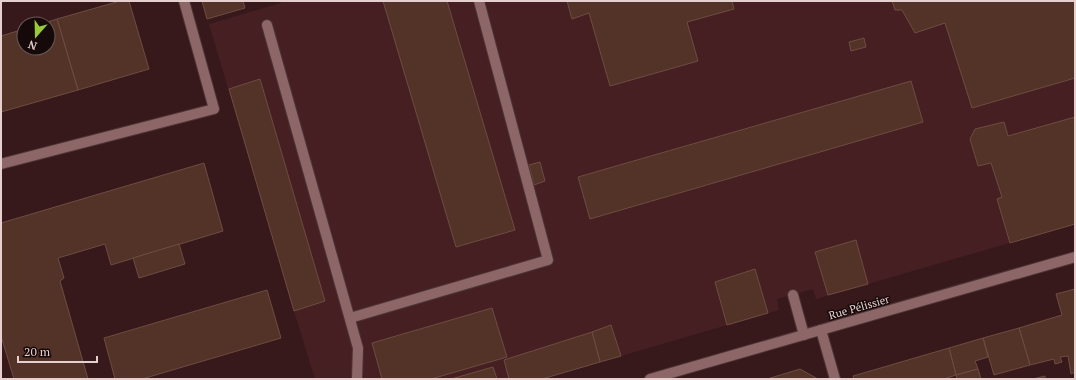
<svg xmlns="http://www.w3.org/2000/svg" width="1076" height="380" font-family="'PT Serif',serif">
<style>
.built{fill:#461f22}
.building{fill:#533328;stroke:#6e4c41}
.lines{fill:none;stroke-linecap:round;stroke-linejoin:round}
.minor-casing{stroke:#4e3436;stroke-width:12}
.minor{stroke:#8d6667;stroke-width:10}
.labels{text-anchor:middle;stroke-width:3;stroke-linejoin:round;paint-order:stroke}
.street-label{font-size:11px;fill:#e5cfcf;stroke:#160909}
</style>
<rect width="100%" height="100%" fill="#38191b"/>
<!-- built -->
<polygon class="built" points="280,1 1075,1 1075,224 816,299 813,289 777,299 779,310 542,379 315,379 294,311 209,24 281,3"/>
<!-- building -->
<g class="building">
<polygon points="120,1 129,1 149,69 78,90 57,19"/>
<polygon points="202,1 243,1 245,8 207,19"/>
<polygon points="383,1 447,1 515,230 456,247"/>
<polygon points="567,1 732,1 734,9 687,22 698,61 610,86 589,13 572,19"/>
<polygon points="892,1 1075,1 1075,78 972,108 945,23 915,33 902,10 895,10"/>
<polygon points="57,19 78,90 1,112 1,36 24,29 24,48 48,48 48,24 41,24"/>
<polygon points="864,38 866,47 851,51 849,42"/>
<polygon points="260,79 325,301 294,311 229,89"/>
<polygon points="911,81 923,122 590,219 578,177"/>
<polygon points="1075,117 1075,224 1010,243 997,199 1002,197 991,163 978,166 970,139 975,129 1004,122 1008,136"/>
<polygon points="540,162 545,181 534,185 529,165"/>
<polygon points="204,163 223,231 111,265 105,244 58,258 64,278 60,281 88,379 14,379 1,336 1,223"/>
<polygon points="856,240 868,284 828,295 815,252"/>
<polygon points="179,244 185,264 139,278 133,258"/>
<polygon points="755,269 768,313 727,325 715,282"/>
<polygon points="1075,289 1075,372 1071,374 1068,356 1060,357 1062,362 1055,364 1054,359 1030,365 1019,328 1062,315 1056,294"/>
<polygon points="267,290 281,338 142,379 115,379 104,338"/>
<polygon points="492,308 507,357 431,379 382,379 372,343"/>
<polygon points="611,325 621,356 600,362 592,332"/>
<polygon points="1019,328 1030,365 994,375 983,338"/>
<polygon points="592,332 600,362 542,379 509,379 504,360"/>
<polygon points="983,338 988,357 975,361 978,369 956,375 949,348"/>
<polygon points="949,348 956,375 944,379 854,379 853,376"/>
<polygon points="493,367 497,379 451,379"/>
<polygon points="800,369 818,379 767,379"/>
<polygon points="978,369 981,379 957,379 956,375"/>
<polygon points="1045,376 1045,379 1033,379"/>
</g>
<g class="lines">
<defs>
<g id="minor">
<polyline points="267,25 358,348 357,379"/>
<polyline points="1,164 214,109 184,1"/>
<polyline points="793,295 804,335"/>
<polyline points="350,318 548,260 479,1"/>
<polyline points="821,330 835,379"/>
<polyline points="650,379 1075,257"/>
</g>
</defs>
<!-- minor casing -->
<use href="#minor" class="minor-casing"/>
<!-- minor -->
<use href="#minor" class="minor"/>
</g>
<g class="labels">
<!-- street labels -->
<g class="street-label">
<text transform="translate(859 307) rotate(-16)" y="4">Rue Pélissier</text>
</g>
</g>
<!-- border -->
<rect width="1076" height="380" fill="none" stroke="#e5cfcf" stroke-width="4"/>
<!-- north arrow -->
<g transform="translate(36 36) rotate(200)"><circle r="19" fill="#160909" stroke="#695858"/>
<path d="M0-3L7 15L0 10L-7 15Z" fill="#97cc38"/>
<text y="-6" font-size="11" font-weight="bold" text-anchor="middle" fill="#e5cfcf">N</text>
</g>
<!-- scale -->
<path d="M18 356v6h79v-6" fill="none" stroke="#e5cfcf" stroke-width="2"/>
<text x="24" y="356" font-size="12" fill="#e5cfcf" stroke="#160909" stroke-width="3" paint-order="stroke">20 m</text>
</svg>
